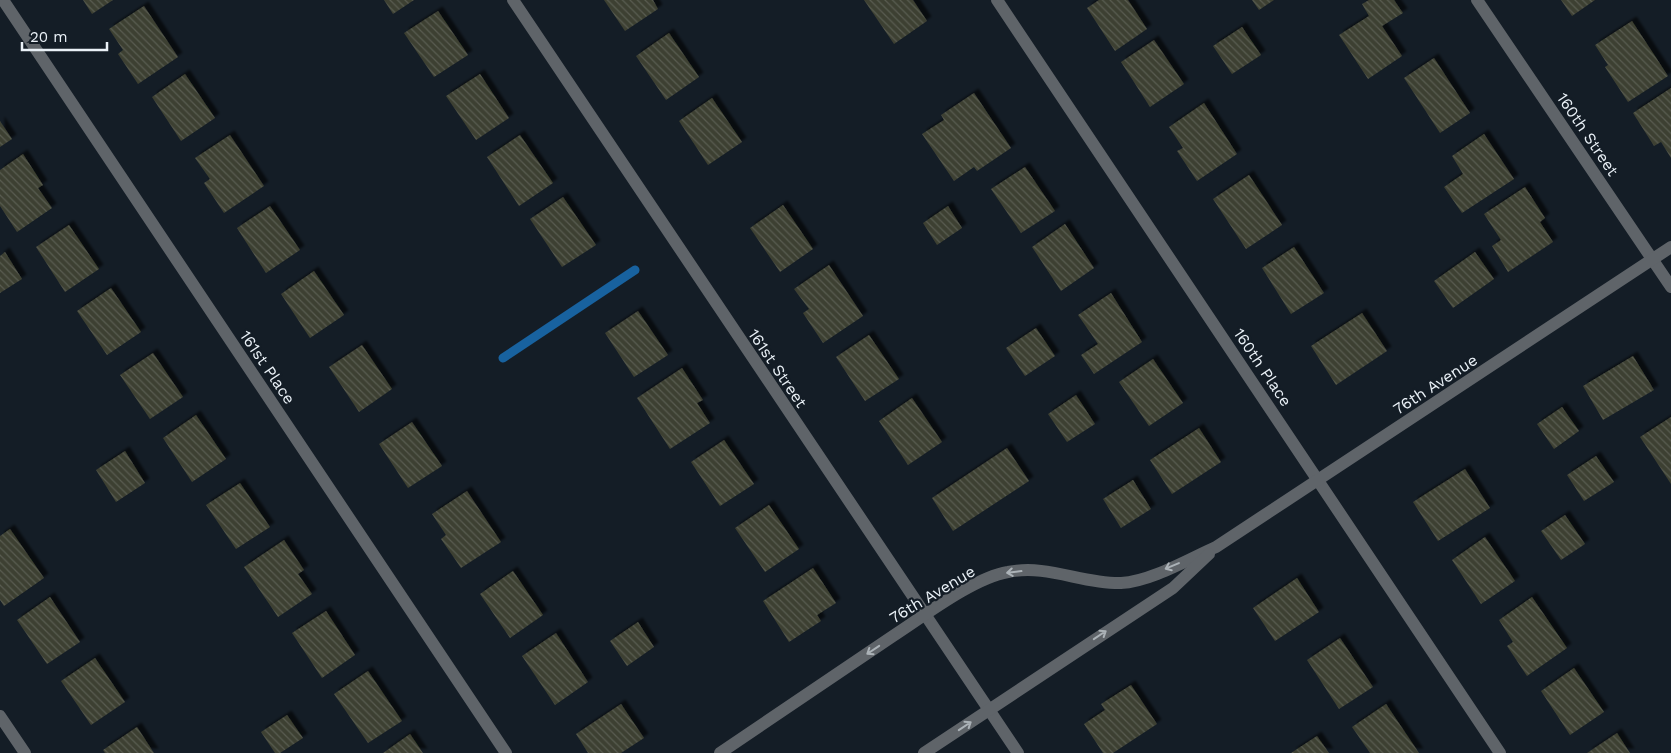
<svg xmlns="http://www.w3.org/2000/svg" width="1671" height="753" font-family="'Work Sans',sans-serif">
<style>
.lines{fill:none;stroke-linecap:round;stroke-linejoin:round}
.stream{stroke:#18629f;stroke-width:9}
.building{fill:url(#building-back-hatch);filter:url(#shadow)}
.street{stroke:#5f6469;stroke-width:12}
.oneway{stroke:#abb2b7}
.labels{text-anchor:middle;stroke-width:4.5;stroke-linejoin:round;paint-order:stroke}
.street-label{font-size:16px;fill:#eaf1f7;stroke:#141d26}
</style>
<defs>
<pattern id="building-back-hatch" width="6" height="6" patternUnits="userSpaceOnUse" patternTransform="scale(1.25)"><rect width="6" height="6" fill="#3d4032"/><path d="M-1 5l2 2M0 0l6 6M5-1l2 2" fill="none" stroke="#595c50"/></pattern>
<filter id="shadow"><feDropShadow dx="4.5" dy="-4.5" stdDeviation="1" flood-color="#0009"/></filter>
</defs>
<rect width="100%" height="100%" fill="#141d26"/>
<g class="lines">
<!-- stream -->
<polyline class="stream" points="503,358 635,270"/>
</g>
<!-- building -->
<g class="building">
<polygon points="83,0 113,0 92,14"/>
<polygon points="384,0 414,0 393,14"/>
<polygon points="604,0 653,0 658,9 625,31"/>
<polygon points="864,0 913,0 927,21 894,44"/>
<polygon points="1099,0 1128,0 1147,29 1115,51 1087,8"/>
<polygon points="1252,0 1274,0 1259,10"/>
<polygon points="1369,0 1394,0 1403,13 1382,26 1402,56 1368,79 1339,35 1369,16 1362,4"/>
<polygon points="1561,0 1595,0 1572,16"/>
<polygon points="144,6 178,57 138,84 118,54 123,50 109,29"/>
<polygon points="438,11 468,55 434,77 404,33"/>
<polygon points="1632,21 1668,76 1628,102 1605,67 1608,65 1595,45"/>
<polygon points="1242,27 1261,55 1232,74 1213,46"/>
<polygon points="669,33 699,77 666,100 636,56"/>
<polygon points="1154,40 1184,84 1150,107 1121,62"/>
<polygon points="1434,58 1470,113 1440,133 1404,78"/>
<polygon points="185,74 215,118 181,141 152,97"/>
<polygon points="480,74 509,118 476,140 446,96"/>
<polygon points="1671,88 1671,158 1661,142 1654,146 1633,113"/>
<polygon points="974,93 1011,148 977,171 974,167 954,181 922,134 944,120 941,115"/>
<polygon points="712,98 742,142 708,165 679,121"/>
<polygon points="1204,103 1237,154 1197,181 1177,151 1183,148 1169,127"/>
<polygon points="0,121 12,139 0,147"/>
<polygon points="1484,134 1514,179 1462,213 1444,187 1463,174 1452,156"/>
<polygon points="230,135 264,186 224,213 204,183 210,179 195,158"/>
<polygon points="520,135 553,183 519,206 487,157"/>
<polygon points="23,154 43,185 38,188 52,208 17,232 0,206 0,170"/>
<polygon points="1025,167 1055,211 1021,233 991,189"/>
<polygon points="1249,175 1282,225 1246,249 1213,199"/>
<polygon points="1525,187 1545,218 1540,222 1553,242 1508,272 1492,246 1501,240 1484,214"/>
<polygon points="563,197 596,245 562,267 530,219"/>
<polygon points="783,205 813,249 780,272 750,228"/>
<polygon points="270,206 300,250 266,273 237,228"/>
<polygon points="948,206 962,228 937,245 923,223"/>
<polygon points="1065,224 1094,268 1061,291 1032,247"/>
<polygon points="69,225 99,269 65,292 36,247"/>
<polygon points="1294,247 1324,293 1291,314 1262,268"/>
<polygon points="5,252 22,279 0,293 0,256"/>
<polygon points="1475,252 1494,279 1453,308 1434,281"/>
<polygon points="829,265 863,316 823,343 803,313 809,309 794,289"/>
<polygon points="314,271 344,315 310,338 281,294"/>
<polygon points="111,288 141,332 107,355 77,311"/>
<polygon points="1111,293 1142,342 1094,374 1081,355 1098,344 1078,315"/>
<polygon points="638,311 668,355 634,377 605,333"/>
<polygon points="1362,313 1387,351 1336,385 1311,346"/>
<polygon points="1036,328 1055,356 1025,376 1006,348"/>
<polygon points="869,335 899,379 865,401 836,357"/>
<polygon points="362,345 392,389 359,412 329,367"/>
<polygon points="153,353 183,397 150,419 120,375"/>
<polygon points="1633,356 1654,390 1603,420 1583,386"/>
<polygon points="1153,359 1183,403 1149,426 1119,382"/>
<polygon points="682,368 703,400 697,403 710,423 670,449 637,398"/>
<polygon points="1076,395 1095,424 1067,442 1048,414"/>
<polygon points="912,398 942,442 908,465 879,421"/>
<polygon points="1562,407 1579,431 1554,449 1537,424"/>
<polygon points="196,415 226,459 192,482 163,438"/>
<polygon points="1671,417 1671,484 1640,437"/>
<polygon points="412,422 442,466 408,488 379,444"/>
<polygon points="1199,428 1221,462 1172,494 1150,460"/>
<polygon points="724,440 754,484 720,506 691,462"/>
<polygon points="1007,448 1029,481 953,531 932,498"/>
<polygon points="125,451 145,483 116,502 96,470"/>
<polygon points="1596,456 1614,482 1584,501 1567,475"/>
<polygon points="1465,469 1490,508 1438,541 1413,502"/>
<polygon points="1133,480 1151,509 1121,528 1103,499"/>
<polygon points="240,483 270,527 236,549 206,505"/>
<polygon points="467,491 501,542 461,568 441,539 446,535 432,514"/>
<polygon points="769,505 799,549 765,572 735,528"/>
<polygon points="1565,515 1585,544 1561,560 1541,531"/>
<polygon points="10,529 44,578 4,606 0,600 0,536"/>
<polygon points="1485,537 1515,581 1481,604 1452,560"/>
<polygon points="284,540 304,570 298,574 312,594 278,617 244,567"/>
<polygon points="813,568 836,603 817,615 821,621 789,642 763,601"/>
<polygon points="513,571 543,615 510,638 480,594"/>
<polygon points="1297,578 1319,612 1275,641 1253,608"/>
<polygon points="50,597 80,642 47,664 17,620"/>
<polygon points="1532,597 1567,648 1527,676 1507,646 1513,642 1499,620"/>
<polygon points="326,611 355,655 322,678 292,633"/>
<polygon points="638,622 654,647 627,666 610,641"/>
<polygon points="556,633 588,682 555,705 522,656"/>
<polygon points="1340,638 1373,687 1339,709 1307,660"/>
<polygon points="95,658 125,702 91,725 61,681"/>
<polygon points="1574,668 1604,712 1570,735 1541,691"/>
<polygon points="368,671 402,721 368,743 334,694"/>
<polygon points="1131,685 1157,724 1113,753 1103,753 1084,724 1105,710 1101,704"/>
<polygon points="621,704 644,738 621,753 588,753 576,734"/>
<polygon points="1386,704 1419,753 1370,753 1352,727"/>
<polygon points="287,715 303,738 280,753 275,753 261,732"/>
<polygon points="137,727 154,753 105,753 103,750"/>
<polygon points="1617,733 1630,753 1587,753"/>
<polygon points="410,734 423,753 383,753"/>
<polygon points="1317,736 1329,753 1291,753"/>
</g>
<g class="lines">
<!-- street -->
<g class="street">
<polyline points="3,0 506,753"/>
<polyline points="513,0 1018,753"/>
<polyline points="997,0 1500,753"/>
<polyline points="1477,0 1671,287"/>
<polyline points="0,716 25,753"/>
<path d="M720,753C778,714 836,675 893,636C924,616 973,578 1008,572C1048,564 1082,584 1121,583C1150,582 1189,559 1216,547L1671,247"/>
<polyline points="924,753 1173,588 1209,554"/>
</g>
</g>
<!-- one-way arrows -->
<defs><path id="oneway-shaft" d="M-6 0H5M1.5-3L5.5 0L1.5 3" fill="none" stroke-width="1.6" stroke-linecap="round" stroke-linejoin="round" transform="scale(1.25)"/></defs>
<g class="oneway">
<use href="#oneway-shaft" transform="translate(1172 566) rotate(157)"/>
<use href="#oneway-shaft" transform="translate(1014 572) rotate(173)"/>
<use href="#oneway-shaft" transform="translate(1100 635) rotate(-34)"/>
<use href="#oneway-shaft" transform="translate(873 650) rotate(146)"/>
<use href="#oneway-shaft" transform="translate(965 726) rotate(-34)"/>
</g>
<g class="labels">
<!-- street labels -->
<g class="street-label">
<text transform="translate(1588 134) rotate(56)" y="6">160th Street</text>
<text transform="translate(268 367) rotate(56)" y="6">161st Place</text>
<text transform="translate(1263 367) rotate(56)" y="6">160th Place</text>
<text transform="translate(778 368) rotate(56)" y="6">161st Street</text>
<text transform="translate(1435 384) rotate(-33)" y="6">76th Avenue</text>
<text transform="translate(932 594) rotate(-31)" y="6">76th Avenue</text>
</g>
</g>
<!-- scale -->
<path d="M22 42v8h85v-8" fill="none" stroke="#eaf1f7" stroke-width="2.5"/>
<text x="30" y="42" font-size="15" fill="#eaf1f7" stroke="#141d26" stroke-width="4" paint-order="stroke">20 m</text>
</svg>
